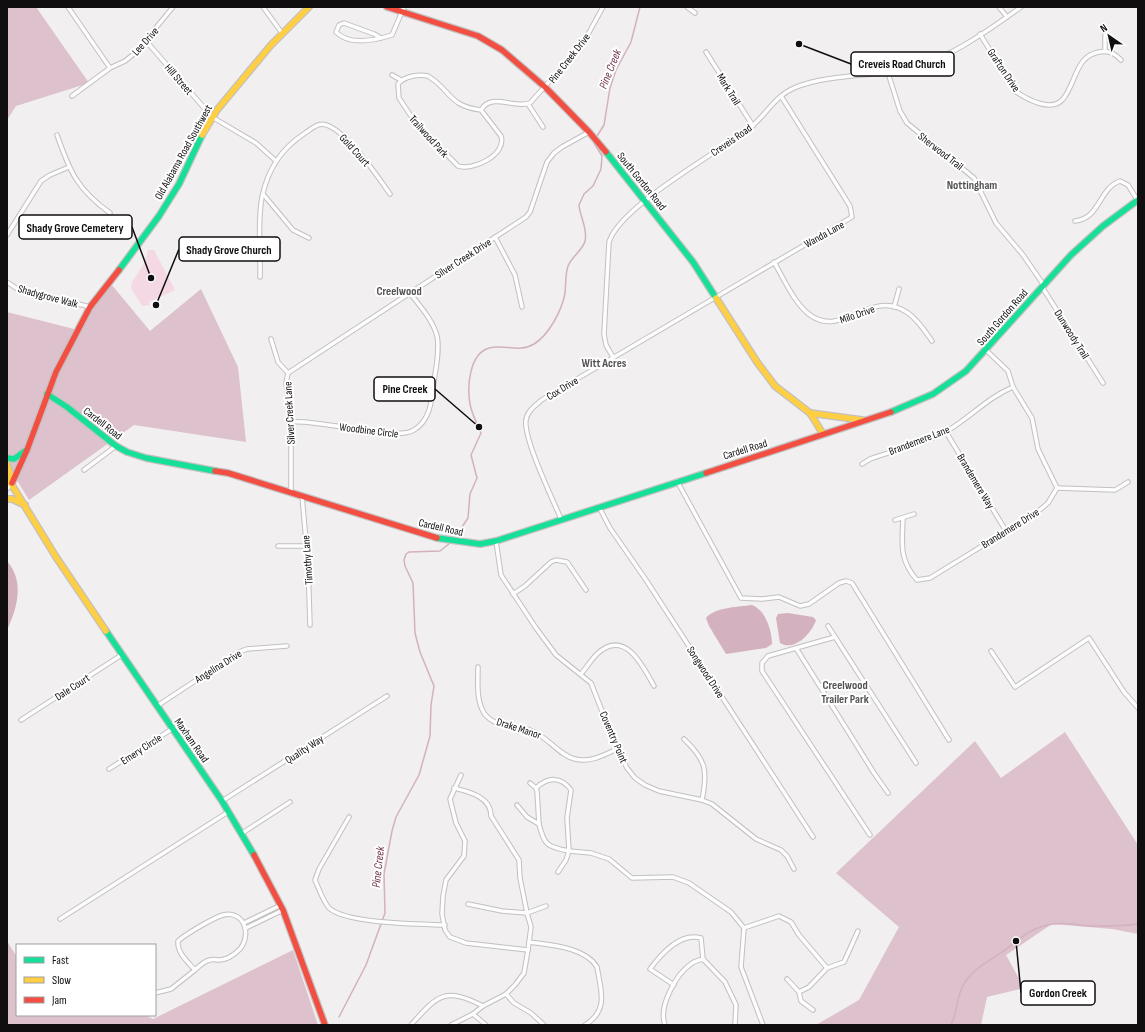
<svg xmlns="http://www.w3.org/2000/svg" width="1145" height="1032" font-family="'Sofia Sans Condensed',sans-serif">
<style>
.green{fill:#f4d8e3}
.forest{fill:#ddc1cc}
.water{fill:#d3b1be}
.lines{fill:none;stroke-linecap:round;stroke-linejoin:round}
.stream{stroke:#d3b1be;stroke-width:1.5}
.street-casing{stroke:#c2c0c1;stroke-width:5.5}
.fast-casing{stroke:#c2c0c1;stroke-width:8}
.slow-casing{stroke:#c2c0c1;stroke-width:8}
.jam-casing{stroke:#c2c0c1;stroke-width:8}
.street{stroke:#fdfdfd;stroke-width:3.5}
.fast{stroke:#16e098;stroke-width:5.5}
.slow{stroke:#ffcf43;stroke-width:5.5}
.jam{stroke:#f24e42;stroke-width:5.5}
.labels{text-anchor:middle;stroke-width:4;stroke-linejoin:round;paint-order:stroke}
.street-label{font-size:11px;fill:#100e0f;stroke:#fff}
.water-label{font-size:12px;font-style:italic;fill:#723550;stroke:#fff}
.neighbourhood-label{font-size:12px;font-weight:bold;fill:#555253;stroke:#fff}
.leader{fill:none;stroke:#100e0f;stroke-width:1.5}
.callout-dot{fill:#100e0f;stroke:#fff;stroke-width:1.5}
.callout{fill:#fff;stroke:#100e0f;stroke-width:1.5}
.callout-label{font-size:12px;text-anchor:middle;font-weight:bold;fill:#100e0f}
</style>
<rect width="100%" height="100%" fill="#f1eff0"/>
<!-- green -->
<polygon class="green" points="148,250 154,250 175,290 149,302 150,305 142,306 131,288 132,282 144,264"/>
<!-- forest -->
<g class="forest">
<polygon points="7,7 36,7 89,83 16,106 7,120"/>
<polygon points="111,284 150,331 201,289 238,367 246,442 134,425 29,500 7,464 7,312 78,330"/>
<polygon points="1065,732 1138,845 1138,934 1112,929 1052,924 1006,955 1024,988 987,997 981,1025 816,1025 859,1000 899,927 836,873 975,741 1001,778"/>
<polygon points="7,941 17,957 17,1015 145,1015 153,1019 293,950 318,1025 7,1025"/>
</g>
<!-- water -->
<g class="water">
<path d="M7,561C25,582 17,608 7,630Z"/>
<path d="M752,605C766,610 772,632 772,644L766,648L726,654L709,626L706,618C715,607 739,607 752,605Z"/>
<path d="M788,613L813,617L816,620C812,633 794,652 780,643L776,618L778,614Z"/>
</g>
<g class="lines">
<!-- stream -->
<g class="stream">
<polyline points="597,136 604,125 610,88 616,70 631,42 640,7"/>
<path d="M454,539L468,518L470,494L477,478L471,455L481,433C477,423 472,415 470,404C467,387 469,354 489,348C504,344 520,353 534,344C549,335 562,310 565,293C566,284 565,275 568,266C572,256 583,250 585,241C588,229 580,217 579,205L584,194L593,186L601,169L602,156L594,143"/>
<polyline points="339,1017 366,965 385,913 384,874 392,831 396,817 419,775 430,736 431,705 434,686 420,652 415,633 413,583 405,566 404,560 406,554 409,552 440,551 450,543"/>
<path d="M951,1025C958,1011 956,995 965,982C974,968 989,961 1002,952C1016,943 1027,930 1044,926C1059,921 1076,925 1092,926C1108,926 1123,926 1138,924"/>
</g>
<defs>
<g id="street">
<polyline points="68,7 110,68"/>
<polyline points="263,7 282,33"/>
<polyline points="687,7 695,13"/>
<polyline points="999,7 1007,17"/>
<path d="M980,34L1015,91C1026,99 1052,113 1063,99C1076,84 1075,56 1099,52C1108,50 1114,53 1121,60"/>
<polyline points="1105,35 1105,51"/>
<path d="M381,38L374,34L344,23L339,25L336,32C349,46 376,40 392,35L404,7"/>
<polyline points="146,41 212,117 256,143 276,161"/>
<polyline points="706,52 753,126"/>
<polyline points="888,73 900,111 907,123 974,178 996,223 1023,255 1043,284 1044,290 1103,383"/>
<polyline points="392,75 401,80"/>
<polyline points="72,96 110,68 125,61 135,53 173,7"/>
<polyline points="528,104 543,127"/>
<path d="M481,110L501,136C507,155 473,171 458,166L415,122L399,98L398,84C404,76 419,74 428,76C451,90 448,106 481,110C491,92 514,109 530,103L582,45L603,7"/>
<path d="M57,135C70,172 77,189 110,213"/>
<polyline points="263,194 293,230 309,238"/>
<path d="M1075,221C1100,219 1099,188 1120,181L1128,185L1138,201"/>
<polyline points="7,235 41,181 50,175 69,167"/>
<polyline points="495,237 515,275 522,307"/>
<path d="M774,262C784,279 794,303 810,315C843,339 871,287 908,313C918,320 925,331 932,341"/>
<path d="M260,277C261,251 257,223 262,197C268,169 281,149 305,133C313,128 319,121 329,126C349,135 377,175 390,194"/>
<polyline points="7,282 16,288 90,307"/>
<polyline points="894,307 899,289"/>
<polyline points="271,339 278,362 288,373 286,383 291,422 291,491"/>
<path d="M613,357L606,345L604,334L609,242C620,206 719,152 751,127C766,115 775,96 794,88C824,75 869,76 901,71C941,64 988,31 1021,7"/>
<polyline points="288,373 526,217 530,212 547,162 554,153 562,147 589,132"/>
<path d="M291,422C321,419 395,442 414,430C431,420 432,398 434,381C436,367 440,350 437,336C433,320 419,305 409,292"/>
<polyline points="946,432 1006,531"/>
<path d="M862,464L870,459C895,450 924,444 947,431C971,417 987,398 1013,387"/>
<polyline points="84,470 116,446"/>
<polyline points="677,481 741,598 762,599 779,597 800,606 809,604 839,583 846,581 852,583 949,740"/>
<polyline points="1057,488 1115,490 1128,482"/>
<polyline points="7,489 12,484"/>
<polyline points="302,496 308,563 310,625"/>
<polyline points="599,507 610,528 646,580 813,837"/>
<path d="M903,518C902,544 899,560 917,580L930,578L1036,513L1048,503L1057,488L1038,449L1032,418L1013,387L1008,371L986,350"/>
<path d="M561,519C553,500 523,438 526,420C527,411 536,405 543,399L852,217L850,206L781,96"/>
<polyline points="895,520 914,514"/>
<polyline points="496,541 501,575 536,628 556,655 591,683 617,749 627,768 635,778 645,785 659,791 702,800 712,804 756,839 781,850 787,856 794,869"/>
<polyline points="278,546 306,546"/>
<polyline points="513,594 525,586 551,562 556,560 567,562 586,590"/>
<polyline points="828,626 916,763"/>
<polyline points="835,637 768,656 762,663 762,671 870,835"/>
<polyline points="796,648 874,773 888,793"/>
<polyline points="991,651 1015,687 1089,638 1124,692 1138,708"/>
<path d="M478,667C478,682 476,700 484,713C495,729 516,724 532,731C548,737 560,756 575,759C590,763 604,755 617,749"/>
<path d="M581,674C586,668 591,660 597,654C625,628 643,666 654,686"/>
<polyline points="157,706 239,652 247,649 287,646"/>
<polyline points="21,720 123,654"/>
<path d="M684,739C706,760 708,770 702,800"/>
<polyline points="109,769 172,729"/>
<polyline points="461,775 450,799 456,823 465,841 464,856 446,880 443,896 442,914 445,930 450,937 466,943 528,950"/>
<polyline points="530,783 536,788 537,791 539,824"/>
<polyline points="222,801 387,696"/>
<path d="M517,805L527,817L539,824C544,845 547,847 569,851L567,818L571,790C561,776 548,777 536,788"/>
<path d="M349,817L319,869L315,880C319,889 323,901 329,908C347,924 420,924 445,925"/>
<polyline points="241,834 290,802"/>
<polyline points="558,872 566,860 569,851 591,853 609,859 632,878 673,877 689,883 731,912 744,928 741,967 763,1025"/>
<polyline points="468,904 502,911 527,913 546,906"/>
<polyline points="60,919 228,812"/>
<polyline points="244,923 281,905"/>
<polyline points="246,928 283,910"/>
<polyline points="744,928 779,916 791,922 799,935 827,968"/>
<path d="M529,942C550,945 585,947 597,967C601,991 609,1010 585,1025"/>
<polyline points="787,979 799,992 809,987 827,968 844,962 858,931"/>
<path d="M674,985L650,969C661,954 681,932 701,938L703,959"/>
<polyline points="799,992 801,1001 813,1010"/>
<path d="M155,993L171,989L195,970C187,961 177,953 178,941C186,934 213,918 223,915C244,910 252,934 240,949C235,954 227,960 219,960C216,960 213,959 210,960C204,961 199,966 195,970"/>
<polyline points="506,994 514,1003 531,1013 544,1025"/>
<polyline points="473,1014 486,1025"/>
<path d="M411,1025C437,996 444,986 483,1006"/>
<path d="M451,1025L473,1014L483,1006L506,994L515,985L524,973L528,950L531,927L527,913L520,878L519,860L491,816C491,797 470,792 454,788"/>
<path d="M665,1025C658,1007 676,974 691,964C694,961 700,960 703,959L725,982L736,1005L735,1025"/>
</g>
<g id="fast">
<polyline points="606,152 693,262 716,298"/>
<polyline points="119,270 159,216 179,184 202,135"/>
<polyline points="47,394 67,407 116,446 127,452 146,458 215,471"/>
<polyline points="891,412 933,394 966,371 1071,255 1103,226 1138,200"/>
<polyline points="7,458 14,459 25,451"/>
<polyline points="437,538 480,544 496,541 706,473"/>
<polyline points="106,631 222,801 254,855"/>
</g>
<g id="slow">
<polyline points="202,135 217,110 271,45 309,7"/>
<polyline points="716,298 757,362 775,386 810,413 823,434"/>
<polyline points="810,413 862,420"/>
<polyline points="7,464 12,480"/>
<polyline points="7,477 56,557 106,631"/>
<polyline points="7,499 12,499 25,505"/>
</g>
<g id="jam">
<polyline points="387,7 478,36 502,50 545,87 589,132 606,152"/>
<polyline points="215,471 228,473 437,538"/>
<polyline points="706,473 891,412"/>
<polyline points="12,483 27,450 56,372 90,307 119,270"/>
<polyline points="254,855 283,910 325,1025"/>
</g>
</defs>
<!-- street casing -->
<use href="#street" class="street-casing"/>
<!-- fast casing -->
<use href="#fast" class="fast-casing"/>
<!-- slow casing -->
<use href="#slow" class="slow-casing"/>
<!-- jam casing -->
<use href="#jam" class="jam-casing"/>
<!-- street -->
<use href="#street" class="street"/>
<!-- fast -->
<use href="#fast" class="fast"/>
<!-- slow -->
<use href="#slow" class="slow"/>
<!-- jam -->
<use href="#jam" class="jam"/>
</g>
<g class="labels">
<!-- street labels -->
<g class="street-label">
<text transform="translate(145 41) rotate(-48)" y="4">Lee Drive</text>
<text transform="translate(569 58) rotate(-52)" y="4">Pine Creek Drive</text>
<text transform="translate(1004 70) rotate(56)" y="4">Grafton Drive</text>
<text transform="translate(179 79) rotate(49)" y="4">Hill Street</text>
<text transform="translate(729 89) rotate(58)" y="4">Mark Trail</text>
<text transform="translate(429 136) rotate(48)" y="4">Trailwood Park</text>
<text transform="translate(731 140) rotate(-35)" y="4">Creveis Road</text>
<text transform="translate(355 150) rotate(48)" y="4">Gold Court</text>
<text transform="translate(941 151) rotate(38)" y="4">Sherwood Trail</text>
<text transform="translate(183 152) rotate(-61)" y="4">Old Alabama Road Southwest</text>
<text transform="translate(642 181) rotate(51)" y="4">South Gordon Road</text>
<text transform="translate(824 234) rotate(-29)" y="4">Wanda Lane</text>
<text transform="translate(463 258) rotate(-33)" y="4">Silver Creek Drive</text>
<text transform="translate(48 296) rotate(15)" y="4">Shadygrove Walk</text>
<text transform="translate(857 314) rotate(-19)" y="4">Milo Drive</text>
<text transform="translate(1002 317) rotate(-49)" y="4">South Gordon Road</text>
<text transform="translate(1072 334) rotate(58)" y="4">Dunwoody Trail</text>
<text transform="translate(562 388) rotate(-31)" y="4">Cox Drive</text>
<text transform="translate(289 413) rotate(-93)" y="4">Silver Creek Lane</text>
<text transform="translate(103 423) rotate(38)" y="4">Cardell Road</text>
<text transform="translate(369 430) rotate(7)" y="4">Woodbine Circle</text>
<text transform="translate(919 440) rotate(-21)" y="4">Brandemere Lane</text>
<text transform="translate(745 449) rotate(-17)" y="4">Cardell Road</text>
<text transform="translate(976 481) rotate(59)" y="4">Brandemere Way</text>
<text transform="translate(441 527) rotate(13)" y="4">Cardell Road</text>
<text transform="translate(1010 528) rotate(-32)" y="4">Brandemere Drive</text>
<text transform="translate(307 560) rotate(-94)" y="4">Timothy Lane</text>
<text transform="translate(218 666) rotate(-32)" y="4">Angelina Drive</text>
<text transform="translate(706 672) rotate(57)" y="4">Songwood Drive</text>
<text transform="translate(72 687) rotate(-33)" y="4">Dale Court</text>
<text transform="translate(519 728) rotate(18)" y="4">Drake Manor</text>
<text transform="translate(614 737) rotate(67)" y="4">Coventry Point</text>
<text transform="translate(192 740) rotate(55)" y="4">Maxham Road</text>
<text transform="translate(141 749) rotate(-33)" y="4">Emery Circle</text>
<text transform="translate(304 749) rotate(-33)" y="4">Quality Way</text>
</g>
<!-- water labels -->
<g class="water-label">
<text transform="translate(610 69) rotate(-68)" y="4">Pine Creek</text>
<text transform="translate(378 867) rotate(-84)" y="4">Pine Creek</text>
</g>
<!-- neighbourhood labels -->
<g class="neighbourhood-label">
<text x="972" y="189">Nottingham</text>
<text x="399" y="295">Creelwood</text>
<text x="604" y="367">Witt Acres</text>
<text x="845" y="689">Creelwood<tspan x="845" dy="14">Trailer Park</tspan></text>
</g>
</g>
<!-- callouts -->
<path class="leader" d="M799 44L851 64M151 278L132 227M156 305L179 249M479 427L435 389M1016 941L1021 993"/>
<g class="callout-dot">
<circle cx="799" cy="44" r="4"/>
<circle cx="151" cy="278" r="4"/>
<circle cx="156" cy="305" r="4"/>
<circle cx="479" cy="427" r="4"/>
<circle cx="1016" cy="941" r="4"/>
</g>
<g class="callout">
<rect x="851" y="52" width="103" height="24" rx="4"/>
<rect x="19" y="215" width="113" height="24" rx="4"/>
<rect x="179" y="237" width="101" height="24" rx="4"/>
<rect x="374" y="377" width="61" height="24" rx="4"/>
<rect x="1021" y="981" width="74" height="24" rx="4"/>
</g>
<g class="callout-label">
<text x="902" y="68">Creveis Road Church</text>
<text x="75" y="232">Shady Grove Cemetery</text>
<text x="229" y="254">Shady Grove Church</text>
<text x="405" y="393">Pine Creek</text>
<text x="1058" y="997">Gordon Creek</text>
</g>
<!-- border -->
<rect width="1145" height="1032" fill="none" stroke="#100e0f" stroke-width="16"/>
<!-- legend -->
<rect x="16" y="944" width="140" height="72" fill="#ffffff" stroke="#9f9f9f"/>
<rect x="24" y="957" width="20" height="6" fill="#16e098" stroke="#9f9f9f"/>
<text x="52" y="964" font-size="12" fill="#100e0f">Fast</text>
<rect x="24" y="977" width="20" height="6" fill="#ffcf43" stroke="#9f9f9f"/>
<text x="52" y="984" font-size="12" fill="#100e0f">Slow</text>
<rect x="24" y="997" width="20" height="6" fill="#f24e42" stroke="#9f9f9f"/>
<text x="52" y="1004" font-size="12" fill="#100e0f">Jam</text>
<!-- north arrow -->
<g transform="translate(1109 36) rotate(326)" stroke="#ffffff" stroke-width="3" paint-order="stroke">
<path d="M0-3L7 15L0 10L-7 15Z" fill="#100e0f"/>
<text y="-6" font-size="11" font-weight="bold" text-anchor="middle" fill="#100e0f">N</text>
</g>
</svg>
